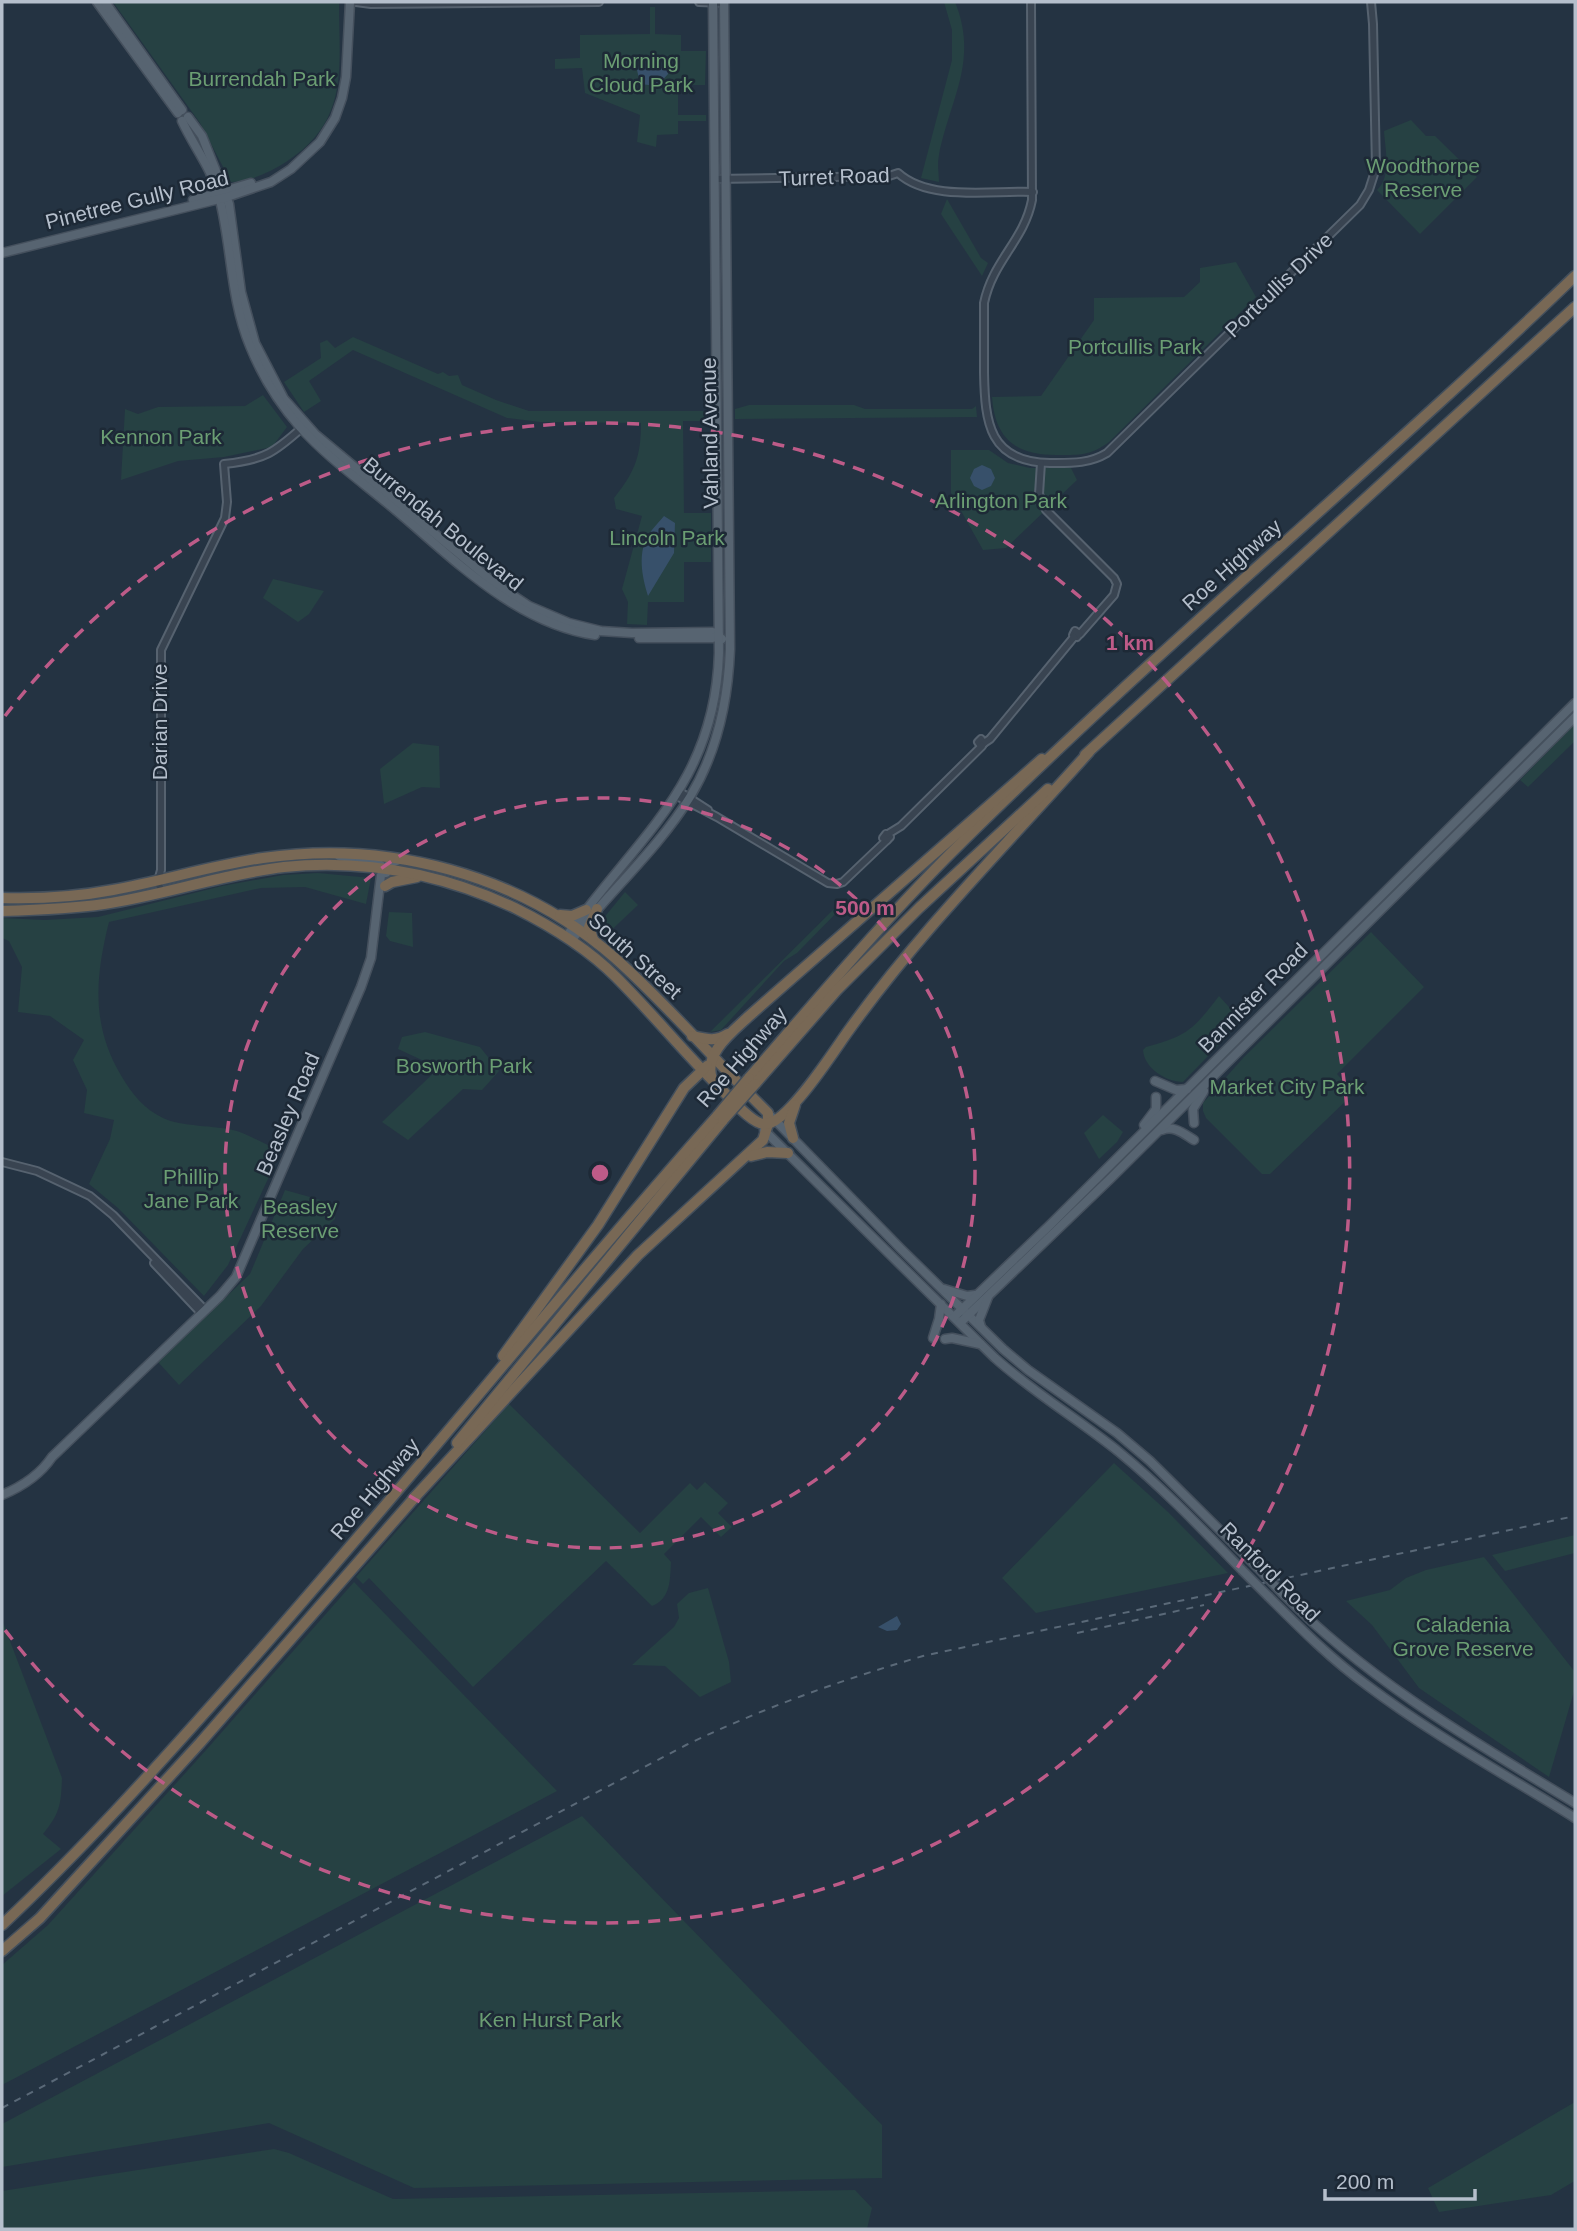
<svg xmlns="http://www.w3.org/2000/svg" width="1577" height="2231" font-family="Helvetica,sans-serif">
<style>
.green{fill:#264143}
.water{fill:#37506a}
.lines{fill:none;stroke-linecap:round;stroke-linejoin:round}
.minor-casing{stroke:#56626f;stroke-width:10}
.major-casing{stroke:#45505d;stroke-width:11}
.highway-casing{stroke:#434f5c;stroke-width:13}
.minor{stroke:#394451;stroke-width:6}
.major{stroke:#576471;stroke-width:8}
.highway{stroke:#786855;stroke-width:10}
.rail{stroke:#5a6978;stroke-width:2;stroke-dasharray:7 7;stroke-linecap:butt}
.major-bridge-casing{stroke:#45505d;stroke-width:11;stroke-linecap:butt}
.highway-bridge-casing{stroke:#434f5c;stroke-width:13;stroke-linecap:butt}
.major-bridge{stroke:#576471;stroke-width:8}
.highway-bridge{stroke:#786855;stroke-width:10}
.ring{fill:none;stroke:#bd5b88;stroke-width:3.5;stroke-dasharray:12 9}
.labels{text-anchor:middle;stroke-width:5;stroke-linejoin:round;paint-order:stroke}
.park-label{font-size:21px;fill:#6b9e73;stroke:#1d2936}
.street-label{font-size:21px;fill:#b5bfcc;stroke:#1d2936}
.centre{fill:#bd5b88;stroke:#1d2936;stroke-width:3.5}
.ring-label{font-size:21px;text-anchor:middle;font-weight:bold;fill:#bd5b88;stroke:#1d2936;stroke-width:5;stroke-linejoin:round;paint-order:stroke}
</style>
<rect width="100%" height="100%" fill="#243342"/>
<!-- green -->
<g class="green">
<path d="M113,2H339C339,68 350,121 286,162C270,172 250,182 231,182L200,123Z"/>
<path d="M944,2H955C979,61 950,99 939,155C937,164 939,174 939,182L921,178L952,60V30Z"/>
<polygon points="650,7 655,7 655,34 681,35 681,51 706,51 705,85 678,85 678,115 706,115 706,121 678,121 678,134 657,135 656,147 637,142 640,115 585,93 582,68 555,69 555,59 580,58 580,35 650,34"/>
<path d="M1411,120L1426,136H1435L1477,177L1420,234L1377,190C1392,176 1385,149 1384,131Z"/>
<polygon points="947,199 981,258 988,263 982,276 941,214"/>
<path d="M1236,262L1256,297L1109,442C1090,456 1079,455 1056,455C1015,455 995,438 992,397L1041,396L1094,320V298L1184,297L1200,282V268Z"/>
<path d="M353,337L438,374L443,372L449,376L458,375L462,385L496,400L529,411H708L710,421H683L684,513H711V562H684V602H648L647,625L627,624L628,602L622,589L642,516L616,509L614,498C635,472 641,456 641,423L540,422L507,418L353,350L309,381L321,401L304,412L284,382L321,358L320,343L327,340L335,348Z"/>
<polygon points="263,395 287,427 272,447 224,457 178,461 121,480 125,409 138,414 158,407 245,406"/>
<polygon points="749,405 854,405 865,409 972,409 976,406 977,417 735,419 735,409"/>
<polygon points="951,450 989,450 1008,463 1030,468 1071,468 1077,480 1006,548 983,550 951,493"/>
<polygon points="273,579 324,591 309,614 298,622 263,598"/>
<polygon points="1575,724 1575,741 1528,787 1520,780"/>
<polygon points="413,743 439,746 440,788 422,787 384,804 380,769"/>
<path d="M318,873L371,878L366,904L305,887L261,888L109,922C95,978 91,1026 122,1077C132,1094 144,1109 163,1118C181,1127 215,1125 237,1131C251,1136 266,1145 281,1151L228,1265L204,1296L118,1208L89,1184L110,1139L114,1120L84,1113L87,1090L73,1060L84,1040L50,1016L18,1012L22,967L9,941L2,938V918L45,920L98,917L222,886L283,875Z"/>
<polygon points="625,892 638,905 603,938 597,930 598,925"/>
<polygon points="840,903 844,905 797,953 784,961 721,1030 710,1032"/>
<polygon points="389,912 412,913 413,947 390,941 386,936"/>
<polygon points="1371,932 1424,987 1337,1074 1354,1093 1270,1174 1262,1174 1206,1118 1203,1111 1203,1103 1244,1057"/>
<path d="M1219,996L1239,1018L1235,1028L1183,1082C1166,1082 1144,1068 1143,1050L1146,1047C1187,1036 1193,1030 1219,996Z"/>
<polygon points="425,1032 480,1047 499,1071 482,1090 463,1089 408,1140 382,1122 439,1068 398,1049 402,1037"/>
<polygon points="1103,1115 1123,1132 1117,1142 1099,1159 1084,1133"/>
<polygon points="285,1190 335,1204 335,1219 303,1249 261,1306 179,1385 158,1362 250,1274"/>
<path d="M509,1404L640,1533L690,1483L697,1490L705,1482L728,1503L718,1513L732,1527L721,1537L701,1517L664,1554L671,1562C670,1579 671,1599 652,1606L606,1561L473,1687L369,1578L363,1584L356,1577Z"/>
<polygon points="1114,1463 1168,1512 1228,1573 1036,1613 1002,1578"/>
<polygon points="1575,1535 1575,1553 1505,1571 1492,1555"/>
<polygon points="1484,1557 1575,1672 1575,1688 1549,1777 1419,1688 1372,1625 1346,1601 1390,1590 1406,1578 1426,1570"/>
<polygon points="354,1582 557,1791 2,2085 2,1965 48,1925 207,1749"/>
<polygon points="708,1588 729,1662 731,1682 700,1697 665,1666 632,1665 674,1627 679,1618 677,1604 689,1593"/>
<path d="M2,1620L62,1778C61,1805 60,1813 43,1834L61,1849L2,1896Z"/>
<polygon points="582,1816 882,2125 882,2178 414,2188 269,2123 2,2167 2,2124"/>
<polygon points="1575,2102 1575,2181 1573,2182 1551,2195 1439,2212 1428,2188"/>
<polygon points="274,2149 289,2153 393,2199 855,2190 872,2208 867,2229 2,2229 2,2191"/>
</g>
<!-- water -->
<g class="water">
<path d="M652,58C661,61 667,64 668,74C661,83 651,88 640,83L637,70L640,63Z"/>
<polygon points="982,465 991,469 995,478 991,486 982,490 974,486 970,478 974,469"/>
<path d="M664,516L675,523L674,553L648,596C642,577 637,552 649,534C653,528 659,522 664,516Z"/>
<polygon points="897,1616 901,1624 897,1630 887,1631 878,1627"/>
</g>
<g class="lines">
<defs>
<g id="minor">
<polyline points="356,2 371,4 599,2"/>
<polyline points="699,2 724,3"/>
<path d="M1031,2L1032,200C1024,241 993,260 984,303C984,326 984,350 984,373C985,423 989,462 1050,463C1070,463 1089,464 1107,453L1360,205L1369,190L1376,168L1373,24L1371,2"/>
<path d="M715,179L889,176L898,173C930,202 993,190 1033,192"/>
<polyline points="1041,463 1039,494 1046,510 1114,578 1117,584 1114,595 1080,634"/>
<polygon points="1075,631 1079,634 1077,637 1073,635"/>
<polygon points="981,739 984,743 981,746 978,742"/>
<polyline points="984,743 990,739 1074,637"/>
<polyline points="680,792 708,810"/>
<polyline points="677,796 717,817 828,883 837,884 843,882 887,840"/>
<polygon points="886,834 890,837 887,840 883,838"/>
<polyline points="888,834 901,826 982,746"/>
<path d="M161,891L158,881L161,870V650L225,518L227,502L224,464C265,460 275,452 304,426"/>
<polyline points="2,1162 37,1171 90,1196 113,1215 205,1310"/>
<polyline points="154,1263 201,1313"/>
</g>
<g id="major">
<polyline points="97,2 178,113"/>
<polyline points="105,2 182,110"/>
<polyline points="188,117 202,136 229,204 241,292 255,343 284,399 315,434 493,582 529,606 569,623 601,631 632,633 713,632 722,639"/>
<path d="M182,121C194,147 211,167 219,196C232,246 230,298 250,346C262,376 279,403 300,427C327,457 361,481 392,507C451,556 514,623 595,635"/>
<polyline points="193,200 251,183"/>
<polyline points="2,253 227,197 271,182 291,169 320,142 335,118 342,98 346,77 350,2"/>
<polyline points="639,638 713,638 719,635"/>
<path d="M339,856C355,861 381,855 386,873"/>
<path d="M566,937C636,838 715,786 719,653L713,2"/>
<path d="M571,941C609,892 658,849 690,797C717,752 728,701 730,649L724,2"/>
<polyline points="1155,1081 1176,1090 1187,1089"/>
<polyline points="772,1117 901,1249 1003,1349 1028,1370 1117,1433 1150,1461 1257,1567"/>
<polyline points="1194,1123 1193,1109 1204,1091"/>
<polyline points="1144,1125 1156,1109 1156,1097"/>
<path d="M764,1130L995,1358C1034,1393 1078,1419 1119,1452C1163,1488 1202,1529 1242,1570"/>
<path d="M1162,1130C1174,1125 1184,1134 1194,1140"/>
<polyline points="944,1289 967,1296 975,1295"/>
<polyline points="954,1317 1050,1225 1575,703"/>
<polyline points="960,1323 1111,1178 1575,717"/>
<polyline points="981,1327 979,1320 988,1297"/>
<polyline points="933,1338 939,1319 941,1304"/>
<polyline points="945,1339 952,1338 980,1344"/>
<path d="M2,1495C21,1487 40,1475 52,1457L220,1296L236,1277L361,987L371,958L381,875L389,864L399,860"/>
<path d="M1283,1594C1369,1681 1471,1740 1575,1803"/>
<path d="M1269,1597C1300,1628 1332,1660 1368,1686C1433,1735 1506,1775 1575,1818"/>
</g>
<g id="highway">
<polyline points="1085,755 1575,307"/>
<polyline points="385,886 392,882 417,877"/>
<path d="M2,898C39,899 76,897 113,890C163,881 213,865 263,858C388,840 519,874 615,958C669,1006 716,1062 768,1113V1124L763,1140L638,1255L413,1499"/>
<path d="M2,911C36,910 70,909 104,904C164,895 223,874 284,867C364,859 442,874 515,908C551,926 587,948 616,977C651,1012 683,1051 718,1086C728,1095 752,1125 765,1124C788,1124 835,1049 849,1030C921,930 1008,843 1089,752"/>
<polyline points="560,915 572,916 586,910"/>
<polyline points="593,939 589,927 597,909"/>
<path d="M692,1036C706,1039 716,1042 728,1034"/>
<path d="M749,1078C813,1004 877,928 946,858C1148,656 1369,474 1575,276"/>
<path d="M712,1079C703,1054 732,1032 748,1017L1042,759"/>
<polyline points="755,1084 837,990 919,908 1048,789"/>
<polyline points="793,1138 789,1123 795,1105"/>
<polyline points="751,1156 767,1152 788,1153"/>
<polyline points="503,1356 598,1225 684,1088 707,1066"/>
<polyline points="457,1443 723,1120"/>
<path d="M2,1925C81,1851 154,1770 226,1689C394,1501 551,1303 718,1115"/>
<polyline points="2,1951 40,1918 200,1743 416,1496"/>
</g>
</defs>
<!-- minor casing -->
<use href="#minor" class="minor-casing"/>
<!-- major casing -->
<use href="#major" class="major-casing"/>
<!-- highway casing -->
<use href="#highway" class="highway-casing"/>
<!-- minor -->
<use href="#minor" class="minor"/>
<!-- major -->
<use href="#major" class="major"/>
<!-- highway -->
<use href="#highway" class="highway"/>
<!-- rail -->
<g class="rail">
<polyline points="1077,1633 1204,1605"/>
<path d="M2,2108L686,1745C763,1708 841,1680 923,1656L1575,1516"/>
</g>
<defs>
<g id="major-bridge">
<polyline points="1257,1567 1283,1594"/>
<polyline points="1242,1570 1269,1597"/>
</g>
<g id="highway-bridge">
<polyline points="718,1115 749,1078"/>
<polyline points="723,1120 755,1084"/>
</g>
</defs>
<!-- major-bridge casing -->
<use href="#major-bridge" class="major-bridge-casing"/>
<!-- highway-bridge casing -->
<use href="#highway-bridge" class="highway-bridge-casing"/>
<!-- major-bridge -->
<use href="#major-bridge" class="major-bridge"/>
<!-- highway-bridge -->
<use href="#highway-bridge" class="highway-bridge"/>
</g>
<!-- distance rings -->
<g class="ring">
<circle cx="600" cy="1173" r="375"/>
<path d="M5 716A750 750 0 1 1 5 1630"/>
</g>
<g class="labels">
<!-- park labels -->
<g class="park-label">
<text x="641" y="68">Morning<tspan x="641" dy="24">Cloud Park</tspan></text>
<text x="262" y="86">Burrendah Park</text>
<text x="1423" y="173">Woodthorpe<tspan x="1423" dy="24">Reserve</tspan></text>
<text x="1135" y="354">Portcullis Park</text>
<text x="161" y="444">Kennon Park</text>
<text x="1001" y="508">Arlington Park</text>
<text x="667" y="545">Lincoln Park</text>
<text x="464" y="1073">Bosworth Park</text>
<text x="1287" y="1094">Market City Park</text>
<text x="191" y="1184">Phillip<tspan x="191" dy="24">Jane Park</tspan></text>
<text x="300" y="1214">Beasley<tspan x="300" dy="24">Reserve</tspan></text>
<text x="1463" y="1632">Caladenia<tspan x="1463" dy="24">Grove Reserve</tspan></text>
<text x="550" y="2027">Ken Hurst Park</text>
</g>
<!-- street labels -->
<g class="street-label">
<text transform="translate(834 177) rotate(-2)" y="7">Turret Road</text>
<text transform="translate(137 200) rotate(-14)" y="7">Pinetree Gully Road</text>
<text transform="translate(1279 285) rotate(-44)" y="7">Portcullis Drive</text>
<text transform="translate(710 433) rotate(-91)" y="7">Vahland Avenue</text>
<text transform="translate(443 524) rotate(39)" y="7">Burrendah Boulevard</text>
<text transform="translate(1232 565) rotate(-42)" y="7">Roe Highway</text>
<text transform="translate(160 722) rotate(-90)" y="7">Darian Drive</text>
<text transform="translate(635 956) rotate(42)" y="7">South Street</text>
<text transform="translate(1253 998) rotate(-45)" y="7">Bannister Road</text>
<text transform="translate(742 1057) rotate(-49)" y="7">Roe Highway</text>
<text transform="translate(288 1114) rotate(-67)" y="7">Beasley Road</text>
<text transform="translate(375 1489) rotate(-50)" y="7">Roe Highway</text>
<text transform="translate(1270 1572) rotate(45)" y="7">Ranford Road</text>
</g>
</g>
<circle cx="600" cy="1173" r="10" class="centre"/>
<g class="ring-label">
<text x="1130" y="650">1 km</text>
<text x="865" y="915">500 m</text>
</g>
<!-- border -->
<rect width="1577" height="2231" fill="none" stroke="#b5bfcc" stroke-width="7"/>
<!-- scale -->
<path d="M1325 2189v10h150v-10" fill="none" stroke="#b5bfcc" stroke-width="3.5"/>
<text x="1336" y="2189" font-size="21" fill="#b5bfcc" stroke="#1d2936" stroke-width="5" paint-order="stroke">200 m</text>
</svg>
